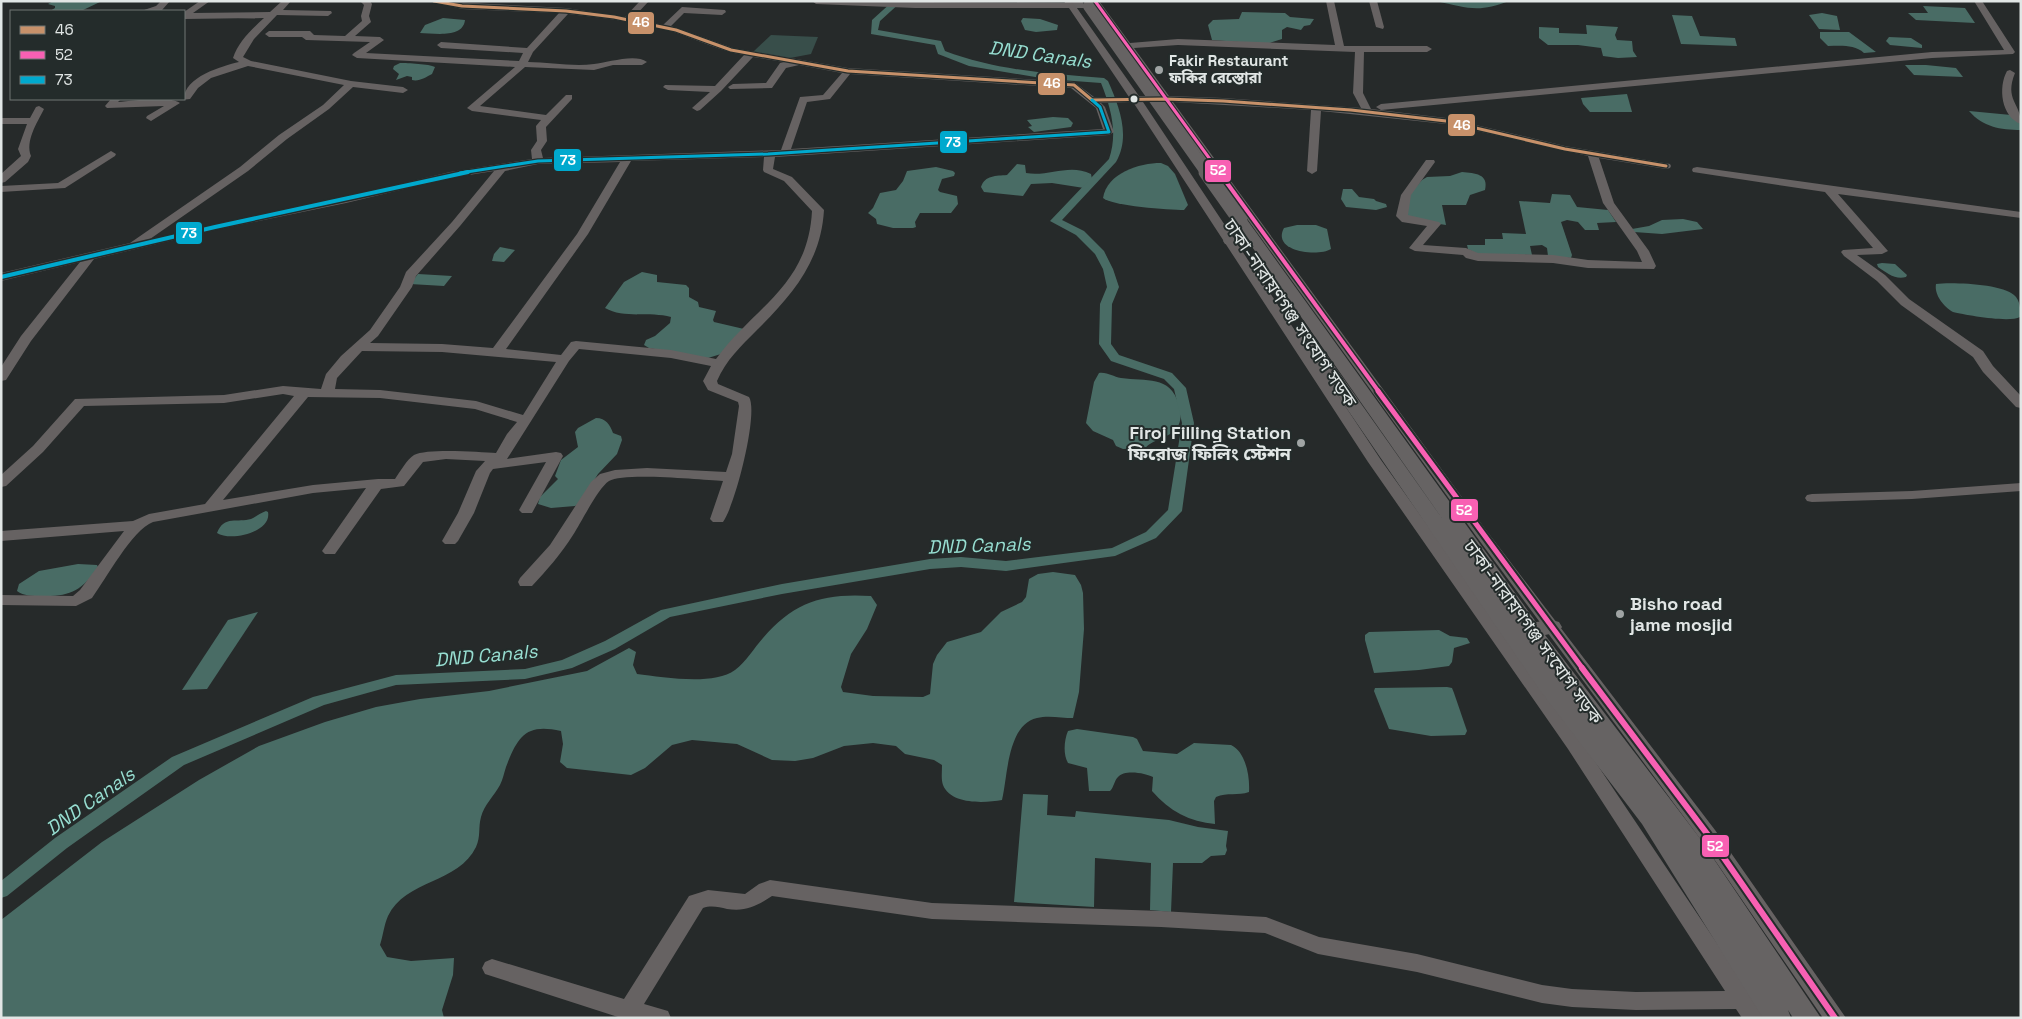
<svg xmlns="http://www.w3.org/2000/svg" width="2022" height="1019" font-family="'Space Grotesk','Noto Sans Bengali',sans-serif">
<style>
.green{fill:#384e4a}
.water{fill:#496c65}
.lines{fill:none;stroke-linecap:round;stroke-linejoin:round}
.canal{fill:#496c65;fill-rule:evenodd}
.minor{fill:#666262;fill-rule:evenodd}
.major{fill:#666363;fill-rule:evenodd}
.major-bridge-far1{stroke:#666363;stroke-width:12}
.major-bridge{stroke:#666363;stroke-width:15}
.bus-1-casing{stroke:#242c2b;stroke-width:5.5}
.bus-2-far3-casing{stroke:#242c2b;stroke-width:5.5}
.bus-2-far2-casing{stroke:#242c2b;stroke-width:7}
.bus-2-far1-casing{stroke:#242c2b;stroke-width:9}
.bus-2-casing{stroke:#242c2b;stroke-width:10}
.bus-3-far1-casing{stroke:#242c2b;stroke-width:5.5}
.bus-3-casing{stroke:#242c2b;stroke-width:7}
.bus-1{stroke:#c7916a;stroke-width:3}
.bus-2-far3{stroke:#f860b3;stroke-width:3}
.bus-2-far2{stroke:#f860b3;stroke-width:4}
.bus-2-far1{stroke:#f860b3;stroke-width:5}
.bus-2{stroke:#f860b3;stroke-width:6}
.bus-3-far1{stroke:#00a9ce;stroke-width:3}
.bus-3{stroke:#00a9ce;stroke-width:4}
.poi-dot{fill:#a0a4a4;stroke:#242c2b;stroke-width:2}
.bus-dot{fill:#e1e6e5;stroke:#242c2b;stroke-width:2}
.labels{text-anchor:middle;stroke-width:4;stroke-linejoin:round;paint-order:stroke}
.far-poi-label{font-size:15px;font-weight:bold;fill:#e1e6e5;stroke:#242c2b;text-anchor:start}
.street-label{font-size:18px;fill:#e1e6e5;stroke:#242c2b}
.poi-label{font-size:18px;font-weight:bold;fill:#e1e6e5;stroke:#242c2b;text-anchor:end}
.water-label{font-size:19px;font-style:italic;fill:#97ded1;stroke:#242c2b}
.line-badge{stroke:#242c2b;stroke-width:2}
.badge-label{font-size:14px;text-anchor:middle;font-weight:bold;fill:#fff}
</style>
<rect width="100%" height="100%" fill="#262a2a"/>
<!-- green -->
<polygon class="green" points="771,35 818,37 811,54 790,58 753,52"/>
<!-- water -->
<g class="water">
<polygon points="53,1 102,1 81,11 50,11 55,8 55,6 48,4"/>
<path d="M1436,1H1509C1479,13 1467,8 1436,1Z"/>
<polygon points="1923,6 1965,8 1975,23 1916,20 1908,13 1928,13"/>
<polygon points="1242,12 1285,13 1290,17 1314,19 1310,25 1304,26 1301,30 1287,27 1282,30 1282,39 1266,44 1212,40 1208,25 1213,20 1239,19"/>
<polygon points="1822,13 1837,16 1840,30 1819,29 1809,15"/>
<polygon points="1672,15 1692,16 1700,36 1735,38 1737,46 1681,44"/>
<path d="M443,18L465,20C463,39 433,33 420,33L425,25Z"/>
<polygon points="1023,18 1040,19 1058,25 1057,30 1036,32 1025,30 1021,21"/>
<polygon points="1586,25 1618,27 1615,35 1617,40 1632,41 1633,51 1637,57 1618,58 1603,56 1601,48 1578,45 1548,45 1539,38 1539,27 1559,28 1559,33 1587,34"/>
<path d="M1820,32H1849L1876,52L1864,53C1854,44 1840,46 1828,46L1820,38Z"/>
<polygon points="1889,37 1911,38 1922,45 1922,48 1890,45 1886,41"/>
<path d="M400,63C408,63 429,64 435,67L432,74C426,77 419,82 412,80V77L407,76L396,80L399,74L393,69L394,66Z"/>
<polygon points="1905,65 1926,65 1956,68 1963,77 1914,75"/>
<polygon points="1627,94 1632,112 1590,112 1583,104 1581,98"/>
<path d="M1969,111L2011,115L2021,120V130C2000,130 1983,127 1969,111Z"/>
<polygon points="1053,117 1068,118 1073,123 1071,127 1034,132 1028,127 1032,126 1027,120"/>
<path d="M1161,163L1168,166L1175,174L1188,205L1184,210C1169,210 1112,206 1103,198C1107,173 1139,163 1161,163Z"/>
<path d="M1017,164L1025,165L1026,173C1049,177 1069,163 1091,174L1092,179L1084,188L1052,183L1031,184L1023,196L984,192L981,187C985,175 996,176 1007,175Z"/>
<polygon points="936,167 953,171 955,173 954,176 942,179 938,190 940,192 957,196 958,204 951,213 920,213 915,222 916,227 913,228 893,228 877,224 876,219 868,213 873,208 880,193 896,190 903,181 907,171"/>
<path d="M1462,172C1475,173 1489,174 1485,190L1470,195L1466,205H1442L1446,225L1407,219L1409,195L1422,180L1427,177L1450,176Z"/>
<polygon points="1343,189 1352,189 1359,197 1374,199 1376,201 1386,204 1387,207 1376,210 1346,207 1341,199"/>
<polygon points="1552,194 1570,195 1577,207 1608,210 1616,222 1597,223 1599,230 1585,230 1578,222 1567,220 1561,222 1572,255 1571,258 1548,256 1547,248 1542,245 1530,246 1532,255 1477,254 1468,249 1467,245 1485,245 1485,239 1503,239 1502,233 1526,234 1519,201 1550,203"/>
<polygon points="1683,219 1697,222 1703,229 1662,234 1634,232 1632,229 1649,226 1662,220"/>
<path d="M1297,225H1316L1327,229L1331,249C1318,257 1271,252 1284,228Z"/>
<polygon points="500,247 515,250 504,262 492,261 494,254"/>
<path d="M1882,263L1895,264L1907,275L1906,277C1895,280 1887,273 1878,267L1877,264Z"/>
<path d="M642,272L657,275V282L686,285L689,288V297L698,302L699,307L716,311L713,320L714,322L744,329L721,354L708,358L649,348L644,345L646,340L655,336L670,323L671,317C650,311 624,319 605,308L624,282Z"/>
<polygon points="418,274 452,276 444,286 410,284"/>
<path d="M1936,284C1952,282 2002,284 2014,295C2020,300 2021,310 2020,317C2009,323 1966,315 1953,312C1944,307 1934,295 1936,284Z"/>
<path d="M1099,373C1108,372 1113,377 1121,378C1146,382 1170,374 1179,405C1181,413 1182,420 1177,428C1170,438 1153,439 1145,448L1123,449L1116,446L1113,440L1093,431L1086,423L1094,382Z"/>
<path d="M596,418C606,418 610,425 613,433L621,436L622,440L617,454L598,474L580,503L575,506L551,508L538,504L540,497L558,479L555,476L561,460L578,447L575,432L578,428Z"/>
<path d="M266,511L268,512C272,532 231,542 217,533C224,515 238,523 251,519C256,517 260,513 266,511Z"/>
<path d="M78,564L97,565L98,567C82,591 69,597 41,596C32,596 24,596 17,591L19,584L39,571Z"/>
<path d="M1053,572L1075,575L1081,585L1083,593L1084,629L1079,692L1073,718C1062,718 1048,715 1037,718C1007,725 1008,775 1002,800C985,803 951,805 943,785C941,779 942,772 942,765L934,760L905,754L896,746L873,743L844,746L813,758L795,761L772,760L737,744L692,740L672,745L645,768L631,775L567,768L560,762L563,744L561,731C526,723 518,736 506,767C504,773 503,779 500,785C494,796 484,805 481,817C478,828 481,836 476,847C459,883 405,880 388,916C384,925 383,936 380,945L387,957L411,961L454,958L453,975L442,1010L444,1018H1V920L102,842L199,780L259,746L325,722L376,707L420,699L489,691L587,671L629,648L636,652L633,665L637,674C663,677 713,686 735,670C746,662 754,648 763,638C794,602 823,593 871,596L877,605L867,629L851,654L841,687L843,692L873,696L923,697L930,694L933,664L937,655L947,642L981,632L1001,612L1022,602L1026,597L1029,579L1038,574Z"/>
<polygon points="258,612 207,689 182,690 228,620"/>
<polygon points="1439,630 1450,636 1467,638 1470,643 1454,648 1452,662 1449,666 1419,670 1374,673 1365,640 1365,635 1369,632"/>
<polygon points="1447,687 1452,688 1454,693 1467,731 1465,735 1431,736 1389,729 1374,691 1375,688"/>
<path d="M1077,729L1133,737L1137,739L1143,751L1177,754L1194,743L1231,745C1246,752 1250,777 1249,792C1238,796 1227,792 1216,797L1214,801L1215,824C1190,822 1169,811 1152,791L1153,777C1146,773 1124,769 1118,777C1114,781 1114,787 1110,791H1089L1087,768L1068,763C1063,755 1064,740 1068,731Z"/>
<polygon points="1023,794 1048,795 1047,815 1075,817 1076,811 1085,812 1169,820 1198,827 1228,831 1226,846 1227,850 1225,855 1211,856 1202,863 1173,863 1171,912 1150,910 1151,863 1095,858 1094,907 1014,902"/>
</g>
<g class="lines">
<!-- canal -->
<path class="canal" d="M893,1H902L880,21L878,30L941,41L945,51C995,70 1050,74 1104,78L1108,81C1119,106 1131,136 1116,162L1062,220L1084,231L1104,251L1113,269L1119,287L1112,304L1111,344L1119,355L1172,373L1186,388L1194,423L1182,511L1156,538L1115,556L1006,571L961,567L930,569L782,594L670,617L615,649L572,668L525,679L396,685L324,705L184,765L67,848L7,896L1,898V881L55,838L172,757L313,697L396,675L525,669L562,660L605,641L661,610L782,584L930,559L961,557L1006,561L1112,548L1146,532L1168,510L1182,423L1174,389L1164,379L1111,361L1099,344L1100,304L1107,287L1103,269L1095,254L1076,235L1050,221L1109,159C1118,133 1111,108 1101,83L1047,79L969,66L938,54L935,45L871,34L872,20Z"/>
<!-- minor -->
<g class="minor">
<polygon points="161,1 170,1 162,10 141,11 156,6"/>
<path d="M200,1H210L193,13L270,12L282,1H291L283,10L331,11L332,13L328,16L277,15L254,39L243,57L251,61L351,81L403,87L408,90L403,93L353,87L329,109L287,139L248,171L150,239L346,197L450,172L532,159L531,150L537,141L536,126L541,120L472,111L467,108L515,67L357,58L352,55L354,53L370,42L306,40L302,37H269L265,34L269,31H310L314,35L345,36L362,21L361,16L364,5L360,1H370L372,4L369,16L371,22L355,36L380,37L384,40L366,53L519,61L523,53L441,48L437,45L441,42L527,48L559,13L462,9L430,1L566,8L625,17L640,1H649L633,18L663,25L682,7L725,10L726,12L722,15L684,13L671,26L733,48L848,68L1074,82L1094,97H1129L1069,8H915L816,4L812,1L1065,3L1064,1H1072L1139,96H1159L1091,1H1099L1130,43L1178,39L1335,45L1326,1H1334L1344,46H1427L1432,49L1427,52H1364L1363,93L1371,109L1446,118L1565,146L1670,164L1671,166L1670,168L1666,169L1599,158L1614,203L1649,251L1656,266L1654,269L1588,268L1553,263L1478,261L1466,258L1463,255L1415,251L1409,248L1427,226L1402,222L1396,216L1401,195L1426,160H1434L1435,162L1411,195L1408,215L1439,222L1441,224L1423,245L1466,248L1478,253L1553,255L1588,260L1642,262L1637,251L1603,203L1588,156L1446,124L1321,111L1317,171L1312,174L1307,171L1311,110L1173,102L1486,530L1715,830L1846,1018H1823L1701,840L1476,536L1163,102H1143L1381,460L1580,739L1751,994L1765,1018H1742L1736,1009L1636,1010L1572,1007L1542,1003L1417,972L1318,954L1265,933L1161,927L932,919L772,896C757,906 746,912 727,909C719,907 711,905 703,908L644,1004L668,1011L671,1018H621L485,974L482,968L485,962L492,959L624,999L689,896L708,890L745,894L759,884L770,880L932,903L1161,911L1266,917L1319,937L1417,954L1542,985L1572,989L1636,992L1725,991L1568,749L1368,462L1133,102L1101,103L1105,107L1114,132L1109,135L775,157L773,169L792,177L824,210C821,262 792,295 757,330C741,346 726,360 717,381L718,384L749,397C759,413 735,506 723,522H713L710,519L723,481C702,480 624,472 609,481C598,488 581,523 573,535C561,554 547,570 532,586H520L518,582L520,578L550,545L591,482L600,474L615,470L647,468L726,472L732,454L739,406L738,402L708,390L703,381L711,366L671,358L579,349L569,361L507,459L556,452L561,453L563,456L532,513H522L519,510L546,462L493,469L490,473L474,513L458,541L455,544H445L442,541L458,513L476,471L485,461L446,459L423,462L404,486L381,489L335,554H325L322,551L366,488L313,493L153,522C132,530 106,579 92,598L76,606L1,605V595L73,596L80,590L124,531L1,541V531L133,521L149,514L205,504L294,396L283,394L224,403L84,406L43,452L6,486L1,487V475L33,446L75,399L224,395L283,386L321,389L326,374L341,356L370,330L400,287L406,272L452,222L494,171L450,178L346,203L215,230L94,259L31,341L6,380L1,381V367L21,336L80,262L1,281V273L130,243L240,167L279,135L323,105L344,85L248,66L211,78L198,88L190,99L181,100L180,99H184C184,77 222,66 239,62L233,58C238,42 252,29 264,18L184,19V12ZM568,14C603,18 640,22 674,32C698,40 720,51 744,55L715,86L665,85L663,87L668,90L710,92L692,108L697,111L700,110L721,91L753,57L784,62L780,63L766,83L733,84L728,87L730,89L772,88L786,68L799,65L842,73L823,95L800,97L781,150L543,158L541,150L547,141L546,127L572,99V95H566L546,115L480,106L525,67L594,70L613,65H642L647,62C635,53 607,63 594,64C573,67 549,62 528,62L533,52ZM1178,45L1355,52L1353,93L1361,108L1223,98L1169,96L1134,48ZM850,74L1071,88L1096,108L1103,129L791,149L807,102L830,99ZM764,157L763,170L764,172L784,181L812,211C808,286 755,306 716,359L671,350L576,341L571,342L561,355L506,349L588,234L631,161ZM620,162L577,234L493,348L442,344L370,343L378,336L412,287L416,276L460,226L505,171L538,164ZM362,351L442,352L556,362L523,415L476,401L380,390L335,389L337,378ZM308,397L380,398L475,409L517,422L507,434L496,453C480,452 427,448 414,455C407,459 400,472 395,479H378L313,485L223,500Z"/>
<polygon points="1369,1 1377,1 1384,27 1383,29 1376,27"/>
<polygon points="1974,1 1982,1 2015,52 2013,54 1932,58 1381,110 1376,107 1381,104 1932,52 2004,50"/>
<path d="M2010,70L2015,73C2004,100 2021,103 2021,124C2001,117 1998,87 2007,71Z"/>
<path d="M111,99H121L118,102C132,101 170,95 180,103L151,121L146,118L147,116L164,106L107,108L105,106Z"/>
<path d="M39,106L44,109C37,123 25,141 31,156L28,162L5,182L1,183V174L21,156L18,149L27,124H1V118H30L36,107Z"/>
<polygon points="111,151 116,154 115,156 65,188 1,192 1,186 58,183"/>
<polygon points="1697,167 2021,212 2021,218 1838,194 1888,251 1882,254 1857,255 1885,275 1909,299 1983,351 1993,366 2021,396 2021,408 2016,407 1983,372 1973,357 1901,305 1877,281 1844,256 1841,252 1843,250 1873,248 1825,192 1693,172 1692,170 1693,168"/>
<polygon points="2021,483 2021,491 1912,499 1812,502 1807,501 1805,498 1807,495 1812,494 1912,491"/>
</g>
<!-- major -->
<g class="major">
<polygon points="1071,1 1082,1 1085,6 1084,8 1076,8"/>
<polygon points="1240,216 1245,217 1536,622 1552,620 1559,622 1562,627 1559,632 1545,635 1699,837 1821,1018 1793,1018 1788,1010 1791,1018 1763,1018 1642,824 1539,689 1295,333 1297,330 1309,330 1446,524 1248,241 1246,243 1230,245 1225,244 1223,241 1225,238 1245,237 1233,220"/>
</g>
<!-- major-bridge-far1 -->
<polyline class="major-bridge-far1" points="1089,6 1207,173"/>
<!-- major-bridge -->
<polyline class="major-bridge" points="1206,172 1240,220"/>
<defs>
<polyline id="bus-1" points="434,1 462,6 566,11 614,17 676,30 731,50 848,71 1074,85 1092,100 1165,99 1223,101 1351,110 1446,121 1565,149 1666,166"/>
<polyline id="bus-2-far3" points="1095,1 1220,173"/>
<polyline id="bus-2-far2" points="1219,172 1379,392"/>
<polyline id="bus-2-far1" points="1378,391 1583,669"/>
<polyline id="bus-2" points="1582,668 1708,835 1835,1018"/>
<polyline id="bus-3-far1" points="460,173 538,161 768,154 1109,132 1100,107 1092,100"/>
<polyline id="bus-3" points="1,277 215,227 468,172"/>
</defs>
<!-- bus-1 casing -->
<use href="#bus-1" class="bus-1-casing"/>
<!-- bus-2-far3 casing -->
<use href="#bus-2-far3" class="bus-2-far3-casing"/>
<!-- bus-2-far2 casing -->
<use href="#bus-2-far2" class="bus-2-far2-casing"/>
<!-- bus-2-far1 casing -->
<use href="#bus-2-far1" class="bus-2-far1-casing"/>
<!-- bus-2 casing -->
<use href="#bus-2" class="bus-2-casing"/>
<!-- bus-3-far1 casing -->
<use href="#bus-3-far1" class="bus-3-far1-casing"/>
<!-- bus-3 casing -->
<use href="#bus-3" class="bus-3-casing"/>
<!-- bus-1 -->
<use href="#bus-1" class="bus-1"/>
<!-- bus-2-far3 -->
<use href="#bus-2-far3" class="bus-2-far3"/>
<!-- bus-2-far2 -->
<use href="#bus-2-far2" class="bus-2-far2"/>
<!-- bus-2-far1 -->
<use href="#bus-2-far1" class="bus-2-far1"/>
<!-- bus-2 -->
<use href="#bus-2" class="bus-2"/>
<!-- bus-3-far1 -->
<use href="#bus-3-far1" class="bus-3-far1"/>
<!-- bus-3 -->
<use href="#bus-3" class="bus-3"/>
</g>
<!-- markers -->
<g class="poi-dot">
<circle cx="1159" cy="70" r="5"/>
<circle cx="1301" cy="443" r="5"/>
<circle cx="1620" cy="614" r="5"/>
</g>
<circle class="bus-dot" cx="1134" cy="99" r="4.5"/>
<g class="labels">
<!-- far-poi labels -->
<g class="far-poi-label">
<text x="1169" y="66">Fakir Restaurant<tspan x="1169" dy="17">ফকির রেস্তোরা</tspan></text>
</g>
<!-- street labels -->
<g class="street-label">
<text transform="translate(1290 313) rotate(56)" y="6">ঢাকা-নারায়ণগঞ্জ সংযোগ সড়ক</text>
<text transform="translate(1533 632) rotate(54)" y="6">ঢাকা-নারায়ণগঞ্জ সংযোগ সড়ক</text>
</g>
<!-- poi labels -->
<g class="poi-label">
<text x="1291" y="439">Firoj Filling Station<tspan x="1291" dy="21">ফিরোজ ফিলিং স্টেশন</tspan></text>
<text x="1630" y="610" text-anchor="start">Bisho road<tspan x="1630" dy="21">jame mosjid</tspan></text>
</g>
<!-- water labels -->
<g class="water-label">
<text transform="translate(1040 54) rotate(8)" y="7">DND Canals</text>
<text transform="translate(979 545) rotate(-2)" y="7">DND Canals</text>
<text transform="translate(486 655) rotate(-5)" y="7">DND Canals</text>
<text transform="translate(90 801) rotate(-35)" y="7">DND Canals</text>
</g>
</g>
<g class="line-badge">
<rect x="627" y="11" width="28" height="24" rx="5" fill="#c7916a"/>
<rect x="1037" y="72" width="29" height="24" rx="5" fill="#c7916a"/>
<rect x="1447" y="113" width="29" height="24" rx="5" fill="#c7916a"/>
<rect x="939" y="130" width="29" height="24" rx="5" fill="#00a9ce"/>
<rect x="553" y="148" width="29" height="24" rx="5" fill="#00a9ce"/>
<rect x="1204" y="159" width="28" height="24" rx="5" fill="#f860b3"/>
<rect x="175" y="221" width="28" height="24" rx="5" fill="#00a9ce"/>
<rect x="1450" y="498" width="29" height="24" rx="5" fill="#f860b3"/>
<rect x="1701" y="834" width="29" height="24" rx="5" fill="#f860b3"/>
</g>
<g class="badge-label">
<text x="641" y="27">46</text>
<text x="1052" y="88">46</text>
<text x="1462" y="130">46</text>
<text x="953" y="147">73</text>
<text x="568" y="165">73</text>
<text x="1218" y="175">52</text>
<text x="189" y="238">73</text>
<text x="1464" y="515">52</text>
<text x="1715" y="851">52</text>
</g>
<!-- border -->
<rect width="2022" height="1019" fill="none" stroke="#e1e6e5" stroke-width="5"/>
<!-- legend -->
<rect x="10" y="10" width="175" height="90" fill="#242c2b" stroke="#707675"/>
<rect x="20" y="26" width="25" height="8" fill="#c7916a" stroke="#707675"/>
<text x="55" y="35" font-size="15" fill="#e1e6e5">46</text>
<rect x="20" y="51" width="25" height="8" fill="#f860b3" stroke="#707675"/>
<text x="55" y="60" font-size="15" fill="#e1e6e5">52</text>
<rect x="20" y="76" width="25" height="8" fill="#00a9ce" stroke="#707675"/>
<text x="55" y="85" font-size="15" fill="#e1e6e5">73</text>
</svg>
